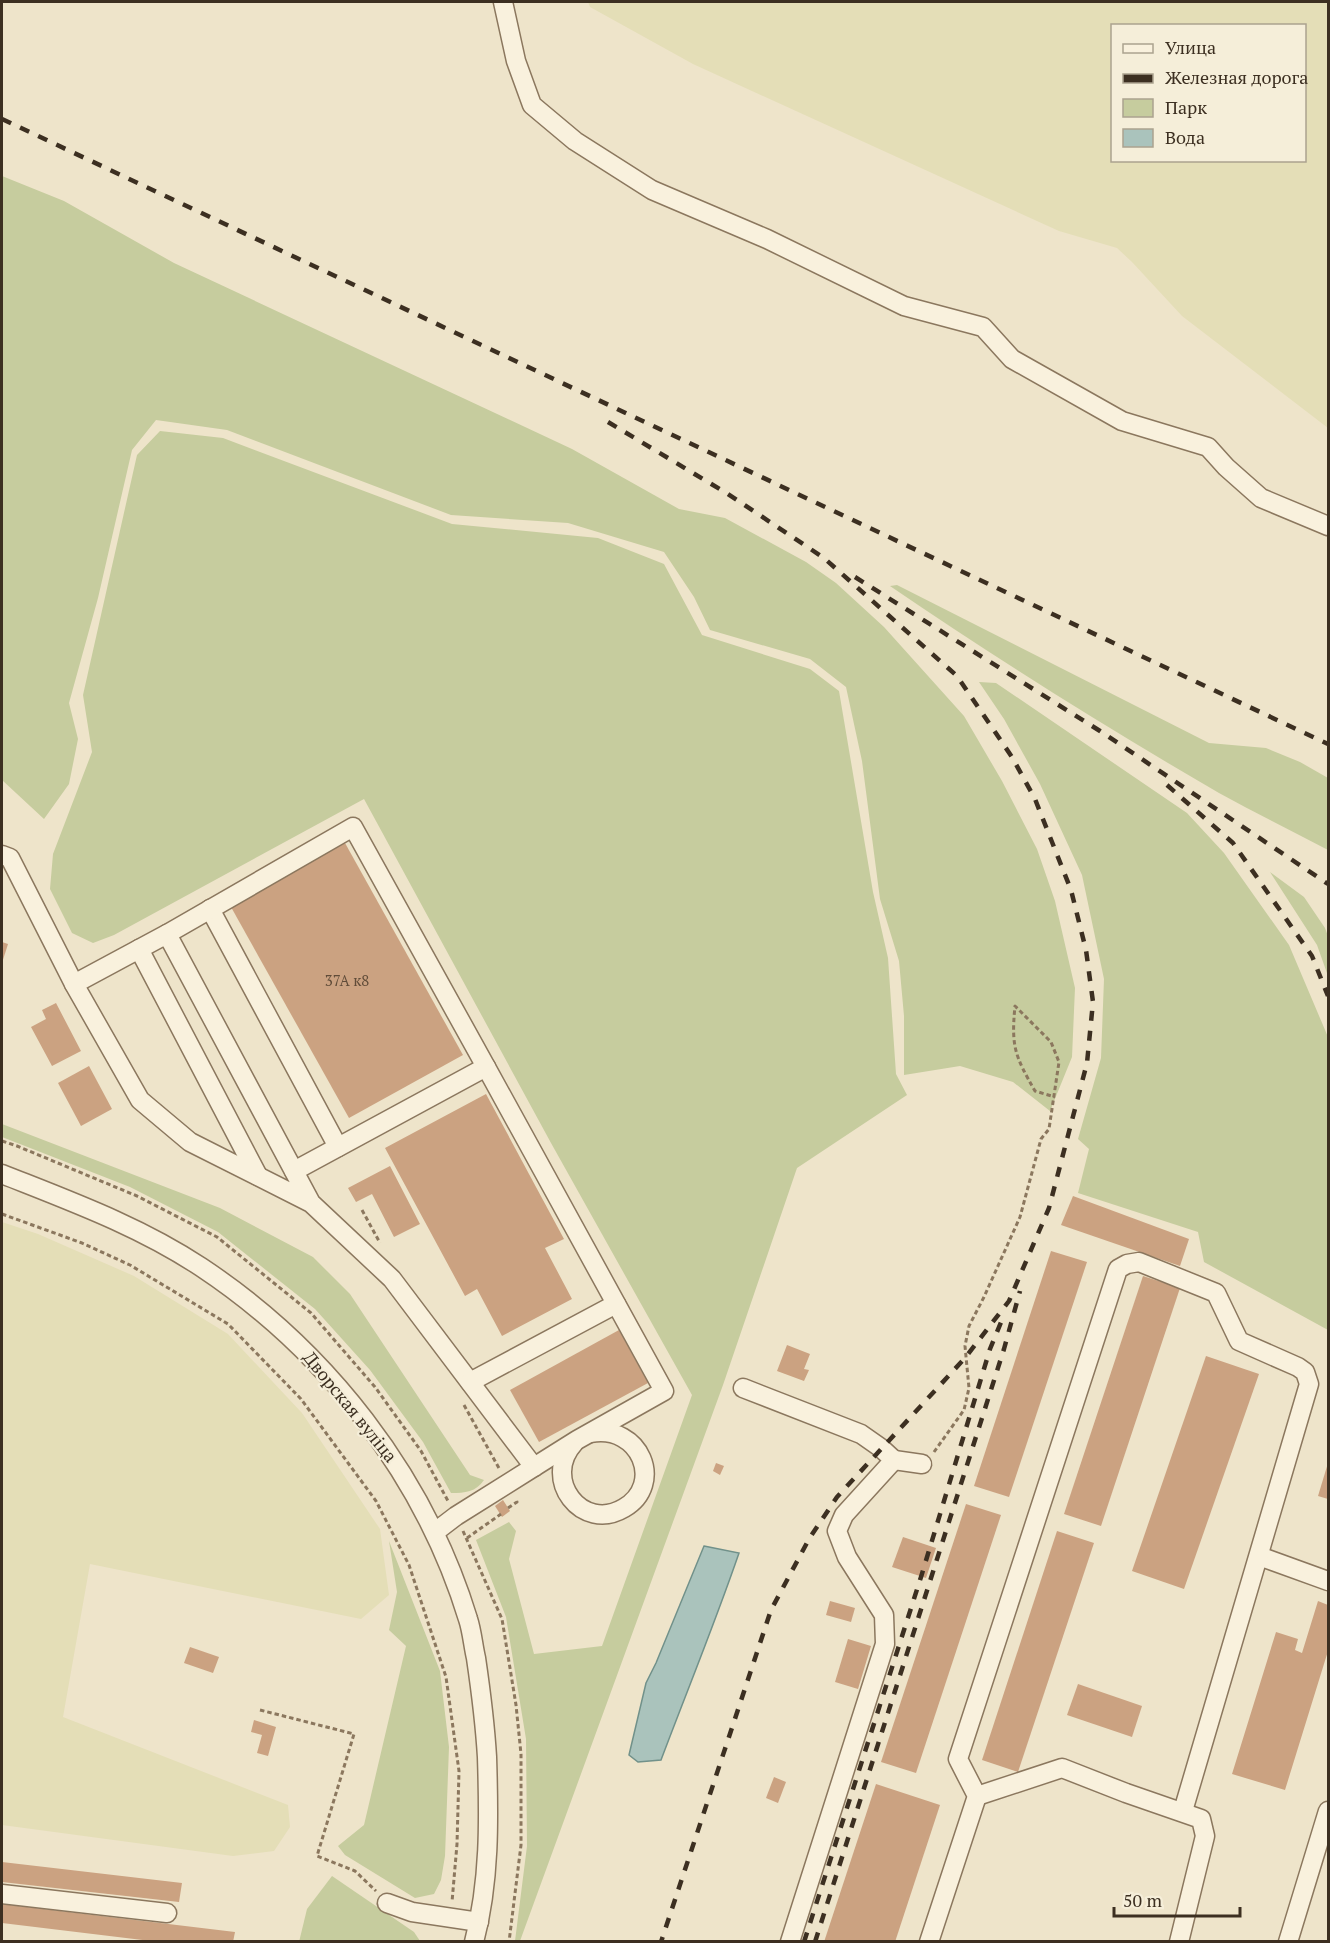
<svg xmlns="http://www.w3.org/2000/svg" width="1330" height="1943" font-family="'PT Serif',serif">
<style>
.farmland{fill:#e4deb7;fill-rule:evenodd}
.green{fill:#c6cc9e}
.water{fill:#aac3bc;stroke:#71918a;stroke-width:1.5}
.building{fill:#cba281}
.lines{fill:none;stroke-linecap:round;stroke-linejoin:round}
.minor-casing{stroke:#8b775e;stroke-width:21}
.path{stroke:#8b775e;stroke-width:3;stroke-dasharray:4.5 3;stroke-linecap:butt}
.minor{stroke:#f9f1dd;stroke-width:18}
.rail{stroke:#3c2f21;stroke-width:4.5;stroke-dasharray:10 10;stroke-linecap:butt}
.labels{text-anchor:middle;stroke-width:4.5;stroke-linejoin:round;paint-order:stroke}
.number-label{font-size:15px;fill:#604c39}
.street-label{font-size:18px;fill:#3c2f21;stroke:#f5eed9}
</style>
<rect width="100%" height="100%" fill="#eee4ca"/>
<!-- farmland -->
<g class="farmland">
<path d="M588,2H1328V428L1182,316L1132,262L1117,248L1059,231L693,64L590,7ZM1112,26H1304V160H1112Z"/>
<polygon points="2,1222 38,1234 134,1276 228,1334 302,1413 380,1529 389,1595 361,1619 90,1564 63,1717 288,1805 290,1827 274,1851 233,1856 2,1825"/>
</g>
<!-- green -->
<g class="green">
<polygon points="2,176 64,201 174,263 572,449 679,509 725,518 806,562 836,583 884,627 964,716 1002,781 1037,849 1055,901 1075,988 1072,1057 1050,1111 1013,1082 960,1066 904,1075 904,1016 899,961 880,899 862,761 846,687 810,659 710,630 694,597 664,552 568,523 451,515 227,430 156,420 132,450 98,598 69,703 78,739 69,784 44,819 2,780"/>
<polygon points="160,431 223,438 452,524 598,538 664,564 702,635 810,669 839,691 873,892 888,958 896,1074 907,1095 797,1168 723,1385 520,1941 515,1941 527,1846 526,1739 506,1617 476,1540 509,1522 516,1531 509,1559 534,1654 602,1646 692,1395 551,1143 364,799 114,935 93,943 72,933 50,889 53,854 92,752 83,695 137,455"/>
<path d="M897,585L1209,743L1266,748L1300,762L1328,778V850C1292,831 1255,813 1219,793C1107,728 997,659 890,586Z"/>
<polygon points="979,682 996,683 1187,813 1224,853 1289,945 1328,1037 1328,1330 1204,1262 1198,1232 1078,1193 1089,1149 1078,1139 1101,1058 1104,979 1082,875 1040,784 1004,719"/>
<polygon points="1270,872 1304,897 1325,928 1328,936 1328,976 1317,945"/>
<path d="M2,1124L220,1208L313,1257L350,1294L470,1475L484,1480C476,1492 465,1493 451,1493L423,1442L370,1370L315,1309L218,1232L130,1187L2,1137Z"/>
<polygon points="389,1541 440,1671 449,1747 445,1856 441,1880 434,1894 415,1898 345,1855 338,1846 364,1825 406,1646 389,1630 397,1592"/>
<polygon points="332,1876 414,1932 420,1941 299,1942 307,1909"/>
</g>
<!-- water -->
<path class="water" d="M704,1546L739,1553C715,1623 687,1691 661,1760L638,1762L629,1755L646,1683L656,1663Z"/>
<!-- building -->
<g class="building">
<polygon points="345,843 463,1055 349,1118 231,907"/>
<polygon points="2,942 8,944 2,963"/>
<polygon points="56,1003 81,1051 52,1066 31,1027 46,1019 42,1010"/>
<polygon points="89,1066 112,1109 81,1126 58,1083"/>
<polygon points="486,1094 564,1239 545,1248 572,1299 502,1336 477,1289 465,1296 385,1148"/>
<polygon points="390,1166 420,1224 394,1237 372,1194 356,1202 348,1188"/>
<polygon points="1073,1196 1189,1239 1180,1266 1061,1225"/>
<polygon points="1051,1251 1087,1262 1009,1497 974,1486"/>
<polygon points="1143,1276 1180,1288 1101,1526 1064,1514"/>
<polygon points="619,1330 648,1383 539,1442 510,1390"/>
<polygon points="787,1345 810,1354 804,1369 809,1370 804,1381 777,1371"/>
<polygon points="1206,1356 1259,1374 1184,1589 1132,1571"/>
<polygon points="716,1463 724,1466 720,1475 713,1471"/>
<polygon points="1328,1463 1328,1499 1318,1496"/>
<polygon points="503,1500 510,1511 502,1517 495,1506"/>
<polygon points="966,1504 1001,1515 916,1773 881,1762"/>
<polygon points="1057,1531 1094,1543 1018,1772 982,1760"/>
<polygon points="903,1537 936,1548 926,1578 892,1567"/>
<polygon points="830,1601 855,1608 851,1622 826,1615"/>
<polygon points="1318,1601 1328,1605 1328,1651 1285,1790 1232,1774 1276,1632 1298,1639 1295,1650 1302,1653"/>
<polygon points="848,1639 871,1646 858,1689 835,1682"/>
<polygon points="190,1647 219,1657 213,1673 184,1663"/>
<polygon points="1078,1684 1142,1706 1132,1737 1067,1715"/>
<polygon points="254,1720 276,1727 268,1756 257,1753 262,1735 251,1732"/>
<polygon points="774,1777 786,1782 778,1803 766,1798"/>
<polygon points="876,1784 940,1805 895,1942 824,1942"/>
<polygon points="2,1862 182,1883 179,1902 2,1882"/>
<polygon points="2,1904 235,1932 233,1942 159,1942 2,1923"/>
</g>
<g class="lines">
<defs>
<g id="minor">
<polyline points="503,2 516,61 532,105 575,141 652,190 767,239 904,306 983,327 1012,359 1122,421 1208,447 1226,467 1261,498 1328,526"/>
<polyline points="2,855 10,858 74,984"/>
<polyline points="210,909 338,1147"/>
<polyline points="167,934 353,827 486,1067"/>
<polyline points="139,949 258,1176"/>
<polyline points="294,1171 486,1067 664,1391 577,1440 534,1467"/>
<path d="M2,1174C70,1201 139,1226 201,1267C326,1350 424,1475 468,1619C472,1631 473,1645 476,1658C481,1692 485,1724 487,1757C489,1819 490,1882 474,1942"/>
<polyline points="311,1203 167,934 74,984 140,1100 190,1142 311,1203 392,1279 534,1467 456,1516 435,1532"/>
<polyline points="470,1382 616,1304"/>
<polyline points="743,1388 861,1434 881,1448 894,1460 844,1515 837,1531 847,1557 884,1615 885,1644 790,1942"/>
<path d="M574,1443C541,1479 582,1533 624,1508C665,1484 640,1424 591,1433"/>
<polyline points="894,1460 922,1464"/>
<polyline points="1259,1556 1328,1581"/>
<polyline points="977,1796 1062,1768 1126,1793 1201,1819 1205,1836 1179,1942"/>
<polyline points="2,1894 167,1913"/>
<polyline points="387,1903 412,1912 479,1922"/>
<polyline points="929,1942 977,1796 958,1759 1118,1269 1127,1264 1139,1262 1216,1293 1239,1341 1298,1367 1305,1372 1309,1384 1183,1811"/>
<polyline points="1288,1942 1328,1811"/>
</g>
</defs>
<!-- minor casing -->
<use href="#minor" class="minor-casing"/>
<!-- path -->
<g class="path">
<polyline points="2,1141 17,1146 137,1196 217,1237 311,1313 375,1387 421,1451 448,1501"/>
<polyline points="362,1210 380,1243"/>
<polyline points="2,1214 82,1243 130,1265 228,1324 301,1399 376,1501 409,1565 446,1677 459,1771 457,1844 452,1902"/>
<polyline points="464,1405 500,1470"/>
<path d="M934,1452L964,1410L969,1388L965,1346L969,1326L984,1297L1020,1217L1041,1139L1049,1129L1059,1062L1051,1042L1015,1006C1011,1047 1015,1056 1035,1091L1055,1097"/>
<polyline points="508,1508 517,1502 516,1499"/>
<polyline points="463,1531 502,1619 516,1705 521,1754 521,1845 509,1942"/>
<polyline points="467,1538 501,1514"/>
<polyline points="260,1710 354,1734 317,1856 355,1871 376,1891"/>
</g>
<!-- minor -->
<use href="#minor" class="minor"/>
<!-- rail -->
<g class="rail">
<polyline points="2,119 1328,744"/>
<polyline points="608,422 728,494 824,558 957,676 1012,757 1035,799 1071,890 1086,950 1093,1002 1087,1063 1049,1208 1009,1301 965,1358 837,1497 809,1539 771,1610 661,1942"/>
<polyline points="855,577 1100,731 1328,884"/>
<polyline points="1167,785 1233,843 1312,956 1328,996"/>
<polyline points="804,1942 921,1577 990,1349 1004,1315"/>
<polyline points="815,1942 1004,1349 1020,1291"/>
</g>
</g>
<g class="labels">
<!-- number labels -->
<g class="number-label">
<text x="347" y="986">37А к8</text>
</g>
<!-- street labels -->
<g class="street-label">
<text transform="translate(350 1407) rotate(51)" y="6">Дворская вуліца</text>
</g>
</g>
<!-- border -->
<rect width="1330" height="1943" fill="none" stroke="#3c2f21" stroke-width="6"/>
<!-- legend -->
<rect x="1111" y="24" width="195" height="138" fill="#f5eed9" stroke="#aba28f" stroke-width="1.5"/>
<rect x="1123" y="44" width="30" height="9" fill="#f9f1dd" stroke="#aba28f" stroke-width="1.5"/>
<text x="1165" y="54" font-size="18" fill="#3c2f21">Улица</text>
<rect x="1123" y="74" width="30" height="9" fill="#3c2f21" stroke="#aba28f" stroke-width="1.5"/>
<text x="1165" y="84" font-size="18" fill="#3c2f21">Железная дорога</text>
<rect x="1123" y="99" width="30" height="18" fill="#c6cc9e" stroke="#aba28f" stroke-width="1.5"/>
<text x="1165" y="114" font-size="18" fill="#3c2f21">Парк</text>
<rect x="1123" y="129" width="30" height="18" fill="#aac3bc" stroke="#aba28f" stroke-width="1.5"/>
<text x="1165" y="144" font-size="18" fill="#3c2f21">Вода</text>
<!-- scale -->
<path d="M1114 1907v9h126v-9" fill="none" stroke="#3c2f21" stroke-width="3"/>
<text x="1123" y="1907" font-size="18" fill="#3c2f21" stroke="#f5eed9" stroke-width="4.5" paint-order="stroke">50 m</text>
</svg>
